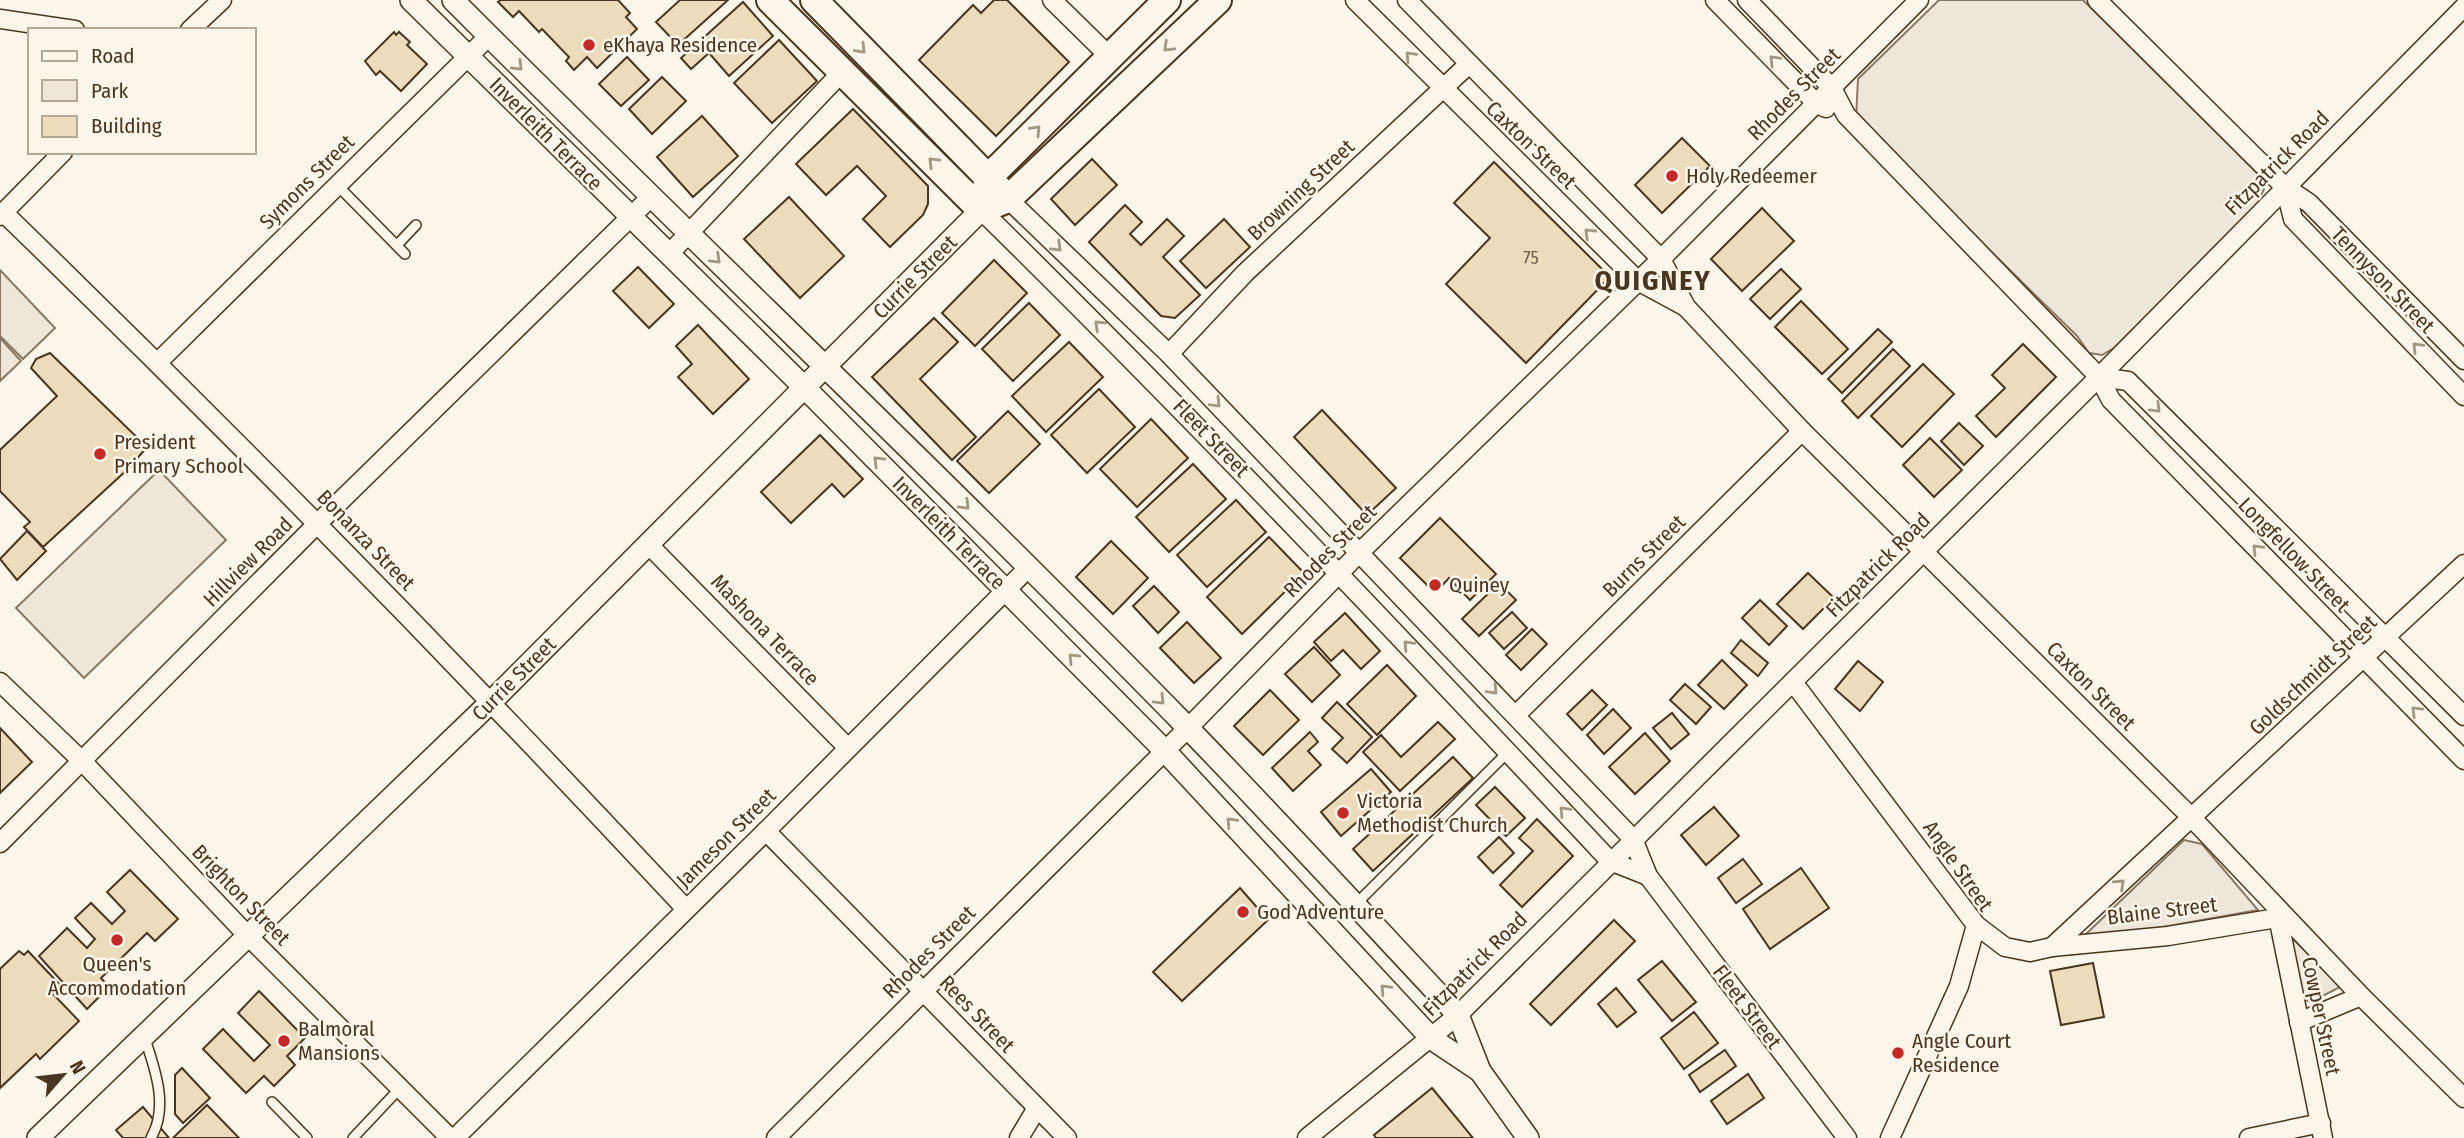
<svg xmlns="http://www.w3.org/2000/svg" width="2464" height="1138" font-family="'Fira Sans Condensed',sans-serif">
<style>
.green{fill:#ede6d9;stroke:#887966;stroke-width:2}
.building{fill:#ecdcbc;stroke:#4a3520;stroke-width:2}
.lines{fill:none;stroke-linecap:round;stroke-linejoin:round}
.service-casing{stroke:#4a3520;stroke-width:12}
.minor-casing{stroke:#4a3520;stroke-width:21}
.tertiary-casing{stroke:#4a3520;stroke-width:24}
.primary-casing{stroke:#4a3520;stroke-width:30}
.service{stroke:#fbf6e9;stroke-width:9}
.minor{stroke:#fbf6e9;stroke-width:18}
.tertiary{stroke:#fbf6e9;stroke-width:21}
.primary{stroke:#fbf6e9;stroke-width:26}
.oneway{stroke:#a29684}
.poi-dot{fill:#c62828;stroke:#fbf6e9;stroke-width:2.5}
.labels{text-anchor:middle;stroke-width:5;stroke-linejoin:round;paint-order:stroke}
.number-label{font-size:18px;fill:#725f47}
.poi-label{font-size:21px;fill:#4a3520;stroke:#fbf6e9;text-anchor:start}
.street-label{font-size:21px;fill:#4a3520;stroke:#fbf6e9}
.district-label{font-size:28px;font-weight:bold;letter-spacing:2px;fill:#4a3520;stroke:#fbf6e9}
</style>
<rect width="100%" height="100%" fill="#fbf6e9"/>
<!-- green -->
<g class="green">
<polygon points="1939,0 2083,0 2261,177 2264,189 2256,207 2114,348 2102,355 2089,353 2077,336 1856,119 1858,79"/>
<polygon points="0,270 55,328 23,359 0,336"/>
<polygon points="0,338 21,361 0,381"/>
<polygon points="159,470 226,540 84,678 16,608"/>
<polygon points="2184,840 2202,844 2258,910 2085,941 2085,935"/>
<polygon points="2292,938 2342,986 2311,1002 2299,998 2288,943"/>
</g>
<!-- building -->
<g class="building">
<polygon points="501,0 618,0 630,13 626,17 637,29 597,68 587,57 574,70 566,61 569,57 542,29 539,32 519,11 513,17 498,2"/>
<polygon points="680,0 728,0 678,45 656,22"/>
<polygon points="994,0 1007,0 1069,62 996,136 919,60 973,5 981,13"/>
<polygon points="743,2 773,36 729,76 709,53 691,69 681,58"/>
<polygon points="394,32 396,35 399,32 410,42 407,45 427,64 401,91 380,71 376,75 365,61"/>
<polygon points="779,40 817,81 772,123 734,83"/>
<polygon points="627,57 649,80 621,106 599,84"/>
<polygon points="662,77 686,101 652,134 629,109"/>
<polygon points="853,109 928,186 928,204 923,215 890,247 863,219 886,196 857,166 826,195 796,164"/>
<polygon points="702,116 738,156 693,197 657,157"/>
<polygon points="1682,138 1710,166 1662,213 1635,185"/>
<polygon points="1092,159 1117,185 1075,225 1051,199"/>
<polygon points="1494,162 1610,277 1526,363 1446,284 1490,238 1454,203"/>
<polygon points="789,197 844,256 800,298 744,239"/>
<polygon points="1125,205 1142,222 1130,234 1141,245 1167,219 1184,236 1163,257 1200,295 1175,318 1161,316 1089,242"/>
<polygon points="1762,208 1794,241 1742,291 1711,259"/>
<polygon points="1224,219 1250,247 1206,288 1180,261"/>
<polygon points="994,260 1027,293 975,346 942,313"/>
<polygon points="638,267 674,304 649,328 613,291"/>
<polygon points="1781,269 1801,289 1770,319 1750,299"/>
<polygon points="1801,301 1848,349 1822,374 1775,327"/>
<polygon points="1029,303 1060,335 1013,381 982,349"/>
<polygon points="934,318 958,342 920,379 976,437 952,460 872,377"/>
<polygon points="698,325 749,379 713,414 678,377 692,364 676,346"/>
<polygon points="1878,329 1892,342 1842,393 1828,379"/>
<polygon points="1069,342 1103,377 1046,432 1012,396"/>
<polygon points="2023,344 2056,377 1996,437 1976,416 2005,388 1992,375"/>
<polygon points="1893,349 1910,366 1858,418 1842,401"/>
<polygon points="50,353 147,447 129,468 43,547 24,527 30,522 0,491 0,450 57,396 31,368 36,359"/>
<polygon points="1923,364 1954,394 1902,447 1871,416"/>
<polygon points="1099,389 1135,427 1087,473 1051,435"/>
<polygon points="1322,410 1396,488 1367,515 1294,437"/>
<polygon points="1008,411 1040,444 989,493 957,461"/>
<polygon points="1151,419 1188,458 1137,507 1100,469"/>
<polygon points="1959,423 1983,446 1964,465 1941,441"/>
<polygon points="820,435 863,479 844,497 832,484 791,523 761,492"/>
<polygon points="1930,438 1962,470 1934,497 1903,465"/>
<polygon points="1193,464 1226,499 1169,552 1136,517"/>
<polygon points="1236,500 1266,532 1207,587 1177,555"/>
<polygon points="1440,518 1496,574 1470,600 1449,578 1438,590 1430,588 1400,558"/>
<polygon points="27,531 46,551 17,580 0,559"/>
<polygon points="1269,537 1304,573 1242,634 1207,597"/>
<polygon points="1111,541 1148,578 1113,614 1076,577"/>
<polygon points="1808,573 1834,598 1803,629 1777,604"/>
<polygon points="1499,583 1516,600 1479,636 1462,619"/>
<polygon points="1154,586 1179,612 1158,633 1133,606"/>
<polygon points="1760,600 1787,626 1769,645 1742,618"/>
<polygon points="1512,612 1527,628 1504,649 1489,633"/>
<polygon points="1345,613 1380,651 1361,669 1343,650 1331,661 1314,642"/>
<polygon points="1187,622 1221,658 1194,683 1160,648"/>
<polygon points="1532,629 1547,644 1521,670 1506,655"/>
<polygon points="1741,640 1768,663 1758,676 1731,653"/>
<polygon points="1314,647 1340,675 1312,702 1285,674"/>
<polygon points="1722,660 1747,685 1724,709 1698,685"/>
<polygon points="1858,661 1883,682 1860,711 1835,689"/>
<polygon points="1387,665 1416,696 1377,735 1347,704"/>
<polygon points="1685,684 1711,707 1696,724 1670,700"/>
<polygon points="1270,690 1299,720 1263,755 1234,726"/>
<polygon points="1592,690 1607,705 1582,730 1567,714"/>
<polygon points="1337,702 1372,737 1347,763 1332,749 1343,738 1322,718"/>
<polygon points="1613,709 1631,728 1604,754 1587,735"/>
<polygon points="1672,713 1689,734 1671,749 1653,728"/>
<polygon points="1438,722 1455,739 1400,791 1363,752 1381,735 1401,757"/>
<polygon points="0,728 32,762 0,793"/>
<polygon points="1310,732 1318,742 1308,751 1321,765 1293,791 1272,768"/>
<polygon points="1645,733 1670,761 1635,794 1609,767"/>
<polygon points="1453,757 1473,778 1373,871 1353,849"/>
<polygon points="1371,769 1391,792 1341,836 1321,812"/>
<polygon points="1495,787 1525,818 1506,836 1476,805"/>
<polygon points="1714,807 1739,836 1706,865 1681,835"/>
<polygon points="1537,819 1573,856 1522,907 1500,885 1533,851 1519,838"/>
<polygon points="1499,837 1514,853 1493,873 1478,857"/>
<polygon points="1743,859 1762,884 1736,903 1718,878"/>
<polygon points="1801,868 1829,908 1770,949 1743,909"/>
<polygon points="130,870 178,919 155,941 147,933 101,978 109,987 87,1009 39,956 67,928 87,948 95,939 75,918 91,903 112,924 125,911 107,892"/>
<polygon points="1240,888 1268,920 1182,1001 1153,972"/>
<polygon points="1614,920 1635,941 1551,1025 1530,1004"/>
<polygon points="19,951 24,955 28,951 61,986 53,994 79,1021 40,1059 36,1054 0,1088 0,969"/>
<polygon points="1662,961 1696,1002 1672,1021 1638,980"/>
<polygon points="2093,963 2104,1017 2061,1025 2050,971"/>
<polygon points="1616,988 1636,1012 1617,1027 1598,1004"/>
<polygon points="259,991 305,1038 287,1056 295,1065 274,1086 264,1076 246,1093 203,1049 223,1029 254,1061 270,1045 238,1013"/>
<polygon points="1694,1012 1718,1043 1684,1069 1661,1038"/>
<polygon points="1725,1050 1736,1066 1700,1092 1689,1075"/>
<polygon points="182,1068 210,1098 183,1123 175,1114 175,1075"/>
<polygon points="1748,1074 1764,1098 1727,1124 1711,1101"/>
<polygon points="1432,1088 1473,1138 1376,1138 1374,1135"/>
<polygon points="207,1105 239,1138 173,1138"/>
<polygon points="143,1107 169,1138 123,1138 116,1130"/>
</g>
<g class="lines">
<defs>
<g id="service">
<polyline points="337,185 405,254"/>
<polyline points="397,245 416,225"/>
<polyline points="1356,904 1508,752"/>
<path d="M145,1039C155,1069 169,1107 151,1138"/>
<polyline points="272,1102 307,1138"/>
<polyline points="353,1138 401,1087"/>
</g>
<g id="minor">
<polyline points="1052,0 1108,55"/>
<polyline points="1355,0 1638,281 1686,307"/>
<polyline points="1407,0 1661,259 1686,307 1802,431 2192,818 2361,996 2464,1098"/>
<polyline points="1715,0 1817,104 1826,108"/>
<polyline points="1747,0 1832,88 1846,115 2099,377 2111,400 2464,760"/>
<polyline points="2097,0 2285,187 2309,203 2464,360"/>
<polyline points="0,19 75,30"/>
<polyline points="190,30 222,0"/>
<polyline points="2285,187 2293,219 2464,396"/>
<polyline points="1008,199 1169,354 1633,839 1648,876 1847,1138"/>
<path d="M981,210C1197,422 1404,641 1610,861L1648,876"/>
<path d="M4,213C237,439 464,671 686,909"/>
<polyline points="0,216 63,152"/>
<polyline points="669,254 842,72"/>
<polyline points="1169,354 1245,273 1469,64"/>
<polyline points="158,362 489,36"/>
<polyline points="2099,377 2128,381 2464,716"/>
<polyline points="649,545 848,748"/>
<polyline points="0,682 82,761 248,936 450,1138"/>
<polyline points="1793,682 1976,925 1959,986 1890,1138"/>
<polyline points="1517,714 1802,431"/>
<polyline points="766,831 1067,1138"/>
<polyline points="0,843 318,523 651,197"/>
<polyline points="2276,907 2323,1138"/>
<polyline points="1976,925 2005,947 2030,952 2052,947 2168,936 2277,918"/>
<polyline points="2052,947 2464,564"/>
<polyline points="2299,1022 2361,996"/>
<polyline points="455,1138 766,831 1028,568"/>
<polyline points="776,1138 1188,728 1359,553 1661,259 1919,0"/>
<polyline points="1019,1138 1037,1108"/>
<polyline points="1307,1138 1458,1015 2099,377 2464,7"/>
<polyline points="2249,1138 2321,1123"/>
</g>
<g id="tertiary">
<polyline points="411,0 804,387 1165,751 1432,1039 1480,1071"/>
<path d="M453,0C696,244 947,481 1187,727C1279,822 1368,919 1458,1015L1480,1071L1528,1138"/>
<polyline points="38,1138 492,701 981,210"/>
</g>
<g id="primary">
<polyline points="770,0 981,210"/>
<polyline points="814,0 1000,190"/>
<polyline points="981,210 1008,199 1218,0"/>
<polyline points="981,210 988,178 1167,0"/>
</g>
</defs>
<!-- service casing -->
<use href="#service" class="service-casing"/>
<!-- minor casing -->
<use href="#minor" class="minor-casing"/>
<!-- tertiary casing -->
<use href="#tertiary" class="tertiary-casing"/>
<!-- primary casing -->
<use href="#primary" class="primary-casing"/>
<!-- service -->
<use href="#service" class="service"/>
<!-- minor -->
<use href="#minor" class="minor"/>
<!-- tertiary -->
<use href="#tertiary" class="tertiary"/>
<!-- primary -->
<use href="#primary" class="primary"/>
</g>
<!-- one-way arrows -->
<defs><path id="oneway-chevron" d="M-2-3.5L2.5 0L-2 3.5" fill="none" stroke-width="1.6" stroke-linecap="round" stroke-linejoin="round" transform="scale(1.75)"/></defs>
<g class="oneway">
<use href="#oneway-chevron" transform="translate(1168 47) rotate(136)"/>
<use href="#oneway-chevron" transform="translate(861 49) rotate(46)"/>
<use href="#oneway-chevron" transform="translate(1410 56) rotate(-134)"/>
<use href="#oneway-chevron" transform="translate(1774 60) rotate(-134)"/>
<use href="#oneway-chevron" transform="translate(518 66) rotate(45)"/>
<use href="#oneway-chevron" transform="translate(1036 130) rotate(-46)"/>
<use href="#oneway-chevron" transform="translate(933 162) rotate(-135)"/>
<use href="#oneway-chevron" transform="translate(1589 233) rotate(-136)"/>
<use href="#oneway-chevron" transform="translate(1057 247) rotate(44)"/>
<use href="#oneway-chevron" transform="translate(716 259) rotate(44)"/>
<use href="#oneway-chevron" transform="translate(1099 325) rotate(-136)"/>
<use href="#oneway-chevron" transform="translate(2417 347) rotate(-134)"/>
<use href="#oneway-chevron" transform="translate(1216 403) rotate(46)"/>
<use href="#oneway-chevron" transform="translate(2156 408) rotate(45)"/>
<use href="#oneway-chevron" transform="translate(878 461) rotate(-135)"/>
<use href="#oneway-chevron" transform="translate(965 505) rotate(45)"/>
<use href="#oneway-chevron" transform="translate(2257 549) rotate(-134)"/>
<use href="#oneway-chevron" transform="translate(1408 645) rotate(-133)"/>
<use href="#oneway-chevron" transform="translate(1073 658) rotate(-135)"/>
<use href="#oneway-chevron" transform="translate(1493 690) rotate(46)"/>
<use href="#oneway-chevron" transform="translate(1160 700) rotate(45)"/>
<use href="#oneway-chevron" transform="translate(2416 711) rotate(-135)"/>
<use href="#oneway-chevron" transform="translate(1564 811) rotate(-133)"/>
<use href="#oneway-chevron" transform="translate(1231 822) rotate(-133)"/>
<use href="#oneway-chevron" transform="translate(2120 884) rotate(-43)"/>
<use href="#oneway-chevron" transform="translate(1385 989) rotate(-133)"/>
</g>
<!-- markers -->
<g class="poi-dot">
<circle cx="589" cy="45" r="7"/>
<circle cx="1672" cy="176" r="7"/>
<circle cx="100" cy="454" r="7"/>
<circle cx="1435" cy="585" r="7"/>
<circle cx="1343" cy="813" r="7"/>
<circle cx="1243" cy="912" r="7"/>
<circle cx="117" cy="940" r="7"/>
<circle cx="284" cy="1041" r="7"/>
<circle cx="1898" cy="1053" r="7"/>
</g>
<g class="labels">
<!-- number labels -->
<g class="number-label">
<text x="1531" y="264">75</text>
</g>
<!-- poi labels -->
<g class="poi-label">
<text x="603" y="52">eKhaya Residence</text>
<text x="1686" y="183">Holy Redeemer</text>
<text x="114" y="449">President<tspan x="114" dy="24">Primary School</tspan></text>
<text x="1449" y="592">Quiney</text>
<text x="1357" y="808">Victoria<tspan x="1357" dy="24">Methodist Church</tspan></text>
<text x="1257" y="919">God Adventure</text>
<text x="117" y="971" text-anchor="middle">Queen's<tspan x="117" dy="24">Accommodation</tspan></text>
<text x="298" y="1036">Balmoral<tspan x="298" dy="24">Mansions</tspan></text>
<text x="1912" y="1048">Angle Court<tspan x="1912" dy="24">Residence</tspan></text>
</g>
<!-- street labels -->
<g class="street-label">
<text transform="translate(1794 94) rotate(-45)" y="7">Rhodes Street</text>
<text transform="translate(546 134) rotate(45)" y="7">Inverleith Terrace</text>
<text transform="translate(1531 145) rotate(44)" y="7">Caxton Street</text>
<text transform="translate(2277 163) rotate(-45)" y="7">Fitzpatrick Road</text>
<text transform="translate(307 182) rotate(-45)" y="7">Symons Street</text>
<text transform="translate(1301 190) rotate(-43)" y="7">Browning Street</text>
<text transform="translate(915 277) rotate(-45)" y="7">Currie Street</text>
<text transform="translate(2383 280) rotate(46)" y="7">Tennyson Street</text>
<text transform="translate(1211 438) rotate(46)" y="7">Fleet Street</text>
<text transform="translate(949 533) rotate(45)" y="7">Inverleith Terrace</text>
<text transform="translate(366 540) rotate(46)" y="7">Bonanza Street</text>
<text transform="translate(1330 551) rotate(-45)" y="7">Rhodes Street</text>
<text transform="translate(2294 555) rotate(46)" y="7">Longfellow Street</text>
<text transform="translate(1644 556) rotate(-45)" y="7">Burns Street</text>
<text transform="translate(248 562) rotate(-45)" y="7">Hillview Road</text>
<text transform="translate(1878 565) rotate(-45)" y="7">Fitzpatrick Road</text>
<text transform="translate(765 630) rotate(46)" y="7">Mashona Terrace</text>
<text transform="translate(2313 675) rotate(-43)" y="7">Goldschmidt Street</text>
<text transform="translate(514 679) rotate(-45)" y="7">Currie Street</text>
<text transform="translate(2091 686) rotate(45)" y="7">Caxton Street</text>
<text transform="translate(726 838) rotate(-45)" y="7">Jameson Street</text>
<text transform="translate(1958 866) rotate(55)" y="7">Angle Street</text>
<text transform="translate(241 895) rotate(46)" y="7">Brighton Street</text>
<text transform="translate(2162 911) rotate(-7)" y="7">Blaine Street</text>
<text transform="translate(929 952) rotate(-45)" y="7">Rhodes Street</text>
<text transform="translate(1475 964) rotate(-45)" y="7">Fitzpatrick Road</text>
<text transform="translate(1747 1007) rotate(53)" y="7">Fleet Street</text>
<text transform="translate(977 1014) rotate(46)" y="7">Rees Street</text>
<text transform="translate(2321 1016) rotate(78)" y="7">Cowper Street</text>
</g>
<!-- district labels -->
<g class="district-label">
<text x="1653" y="290">QUIGNEY</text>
</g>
</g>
<!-- legend -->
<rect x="28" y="28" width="228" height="126" fill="#fbf6e9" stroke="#b4a999" stroke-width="2"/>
<rect x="42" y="51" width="35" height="10" fill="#fbf6e9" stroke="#b4a999" stroke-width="2"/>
<text x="91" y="63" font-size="21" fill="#4a3520">Road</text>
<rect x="42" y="80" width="35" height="21" fill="#ede6d9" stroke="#b4a999" stroke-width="2"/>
<text x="91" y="98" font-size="21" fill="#4a3520">Park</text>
<rect x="42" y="116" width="35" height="21" fill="#ecdcbc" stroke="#b4a999" stroke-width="2"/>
<text x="91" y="133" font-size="21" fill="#4a3520">Building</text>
<!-- north arrow -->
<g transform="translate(63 1075) rotate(62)" stroke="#fbf6e9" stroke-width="5" paint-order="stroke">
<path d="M0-5L12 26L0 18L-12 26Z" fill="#4a3520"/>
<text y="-10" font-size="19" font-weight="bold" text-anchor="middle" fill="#4a3520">N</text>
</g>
</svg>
